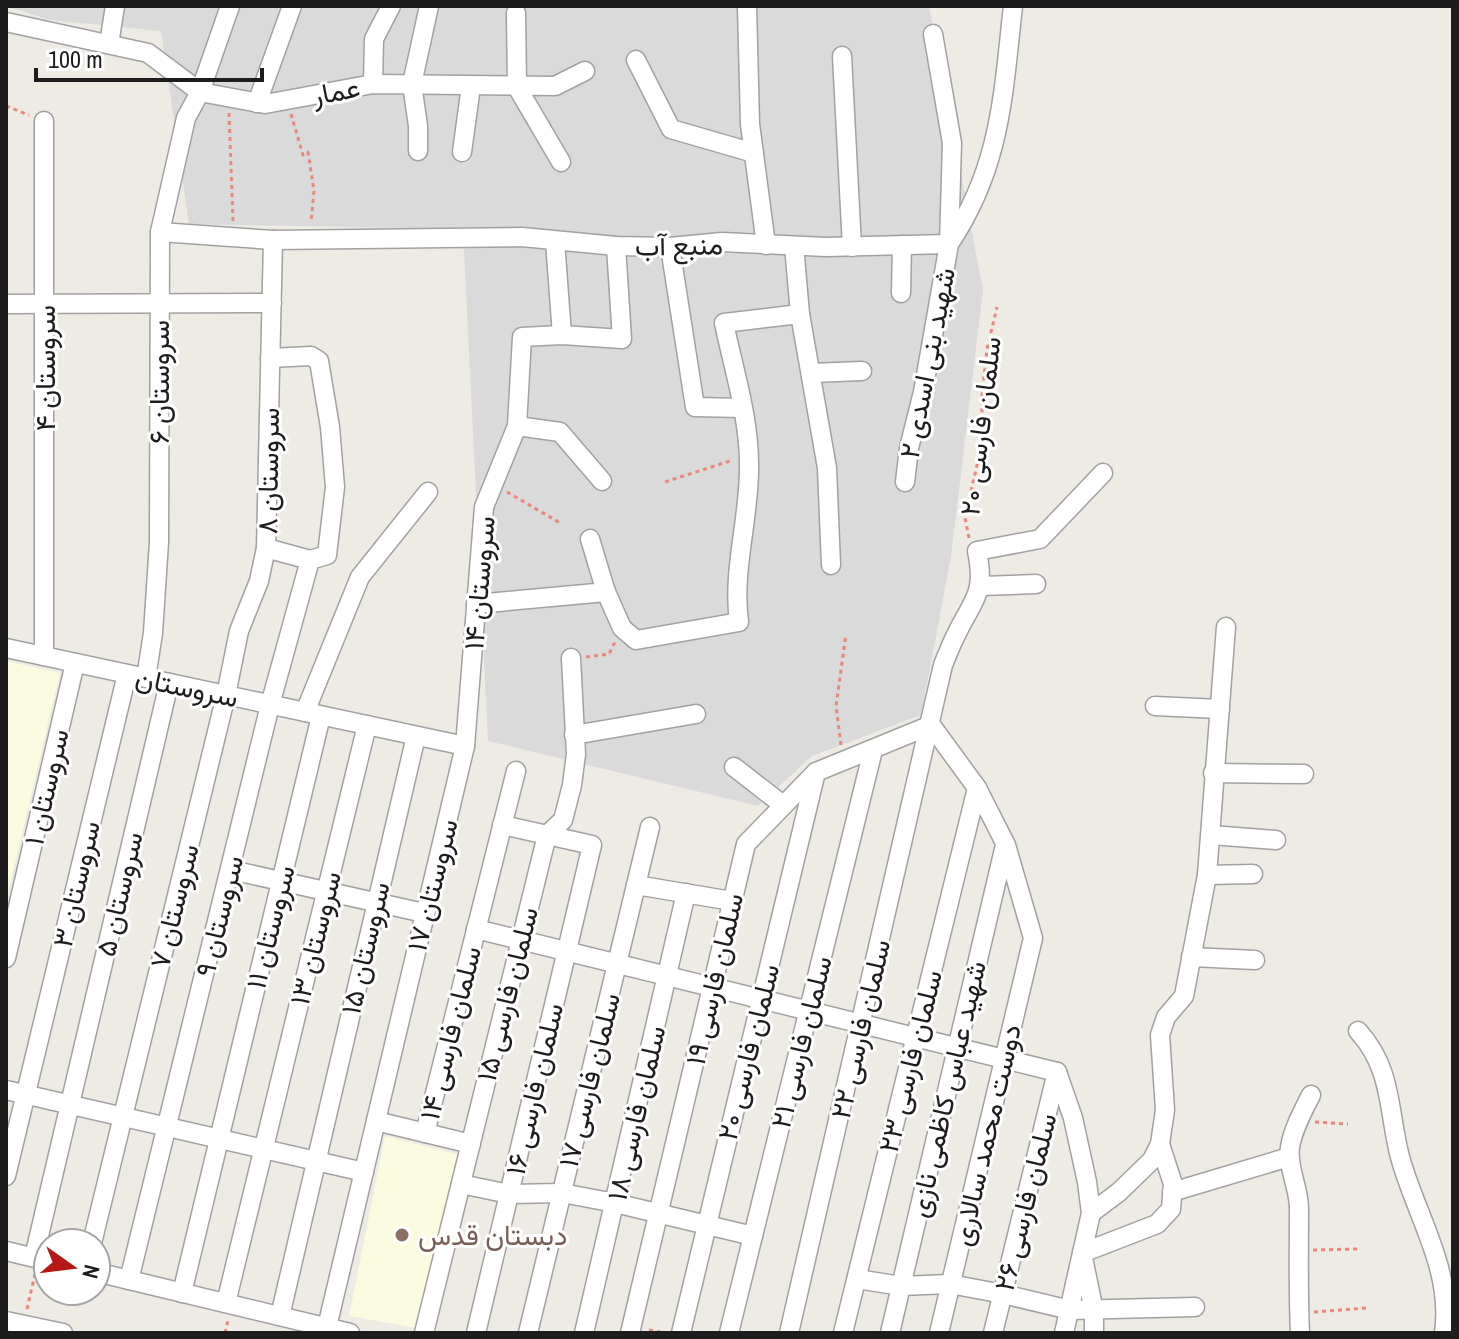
<svg xmlns="http://www.w3.org/2000/svg" width="1459" height="1339" font-family="'Archivo Narrow',Vazirmatn,sans-serif">
<style>
.residential{fill:#dbdada}
.education{fill:#fbfbdf}
.lines{fill:none;stroke-linecap:round;stroke-linejoin:round}
.minor-casing{stroke:#a1a1a1;stroke-width:21}
.path{stroke:#eb8678;stroke-width:3;stroke-dasharray:4 4;stroke-linecap:butt}
.minor{stroke:#fff;stroke-width:18}
.education-dot{fill:#8d6e63;stroke:#fff;stroke-width:3}
.labels{text-anchor:middle;stroke-width:6;stroke-linejoin:round;paint-order:stroke}
.street-label{font-size:28px;fill:#1d1d1d;stroke:#fff}
.education-label{font-size:28px;fill:#785e54;stroke:#fff;text-anchor:start}
</style>
<rect width="100%" height="100%" fill="#edebe4"/>
<!-- residential -->
<polygon class="residential" points="6,6 929,6 983,290 951,557 921,715 812,756 758,806 488,741 463,229 189,224 161,31 50,20"/>
<!-- education -->
<g class="education">
<polygon points="6,661 60,673 6,901"/>
<polygon points="385,1136 460,1155 417,1328 349,1316"/>
</g>
<g class="lines">
<defs>
<g id="minor">
<polyline points="747,6 750,124 766,245"/>
<polyline points="516,13 517,87 561,162"/>
<polyline points="6,22 148,53 200,92 265,104 373,84 555,86 585,71"/>
<polyline points="109,44 115,6"/>
<polyline points="842,56 852,247"/>
<polyline points="636,60 671,129 754,153"/>
<polyline points="373,84 374,39 391,6"/>
<polyline points="257,103 292,6"/>
<polyline points="418,151 418,126 412,84 429,6"/>
<polyline points="462,152 471,86"/>
<path d="M160,232L273,240L522,237L616,246L670,247L722,242L826,247L949,244C1001,167 1003,95 1013,6"/>
<polyline points="555,241 562,335"/>
<polyline points="794,246 800,314 827,468 831,565"/>
<polyline points="670,247 695,407 742,408"/>
<polyline points="901,293 902,245"/>
<polyline points="6,304 272,303"/>
<polyline points="812,373 862,371"/>
<polyline points="517,426 560,432 602,481"/>
<polyline points="905,482 909,448 923,392 949,244 952,143 933,34"/>
<polyline points="266,548 310,560"/>
<polyline points="981,586 1036,584"/>
<path d="M606,592L622,628L636,640L739,622C732,571 749,520 749,469C750,420 734,371 724,323L800,314"/>
<polyline points="476,604 606,592 590,539"/>
<polyline points="6,648 465,746"/>
<polyline points="44,656 44,121"/>
<polyline points="146,678 153,633 159,542 160,232 186,118 200,92 230,6"/>
<polyline points="1155,706 1220,709"/>
<polyline points="305,712 360,577 428,492"/>
<polyline points="931,725 977,788 1006,845 1033,938 939,1333"/>
<polyline points="574,735 696,714"/>
<polyline points="734,767 783,805"/>
<polyline points="1213,773 1304,774"/>
<polyline points="1211,835 1276,840"/>
<polyline points="231,870 424,913"/>
<polyline points="1207,875 1253,874"/>
<polyline points="636,885 732,901"/>
<polyline points="476,929 1057,1072"/>
<polyline points="1191,957 1255,960"/>
<polyline points="6,958 75,663"/>
<path d="M1358,1031C1393,1069 1388,1112 1400,1157C1416,1216 1453,1269 1444,1333"/>
<polyline points="1057,1072 1073,1118 1087,1182 1091,1213 1064,1333"/>
<polyline points="6,1090 364,1172"/>
<polyline points="376,1121 471,1144"/>
<polyline points="425,1133 516,771"/>
<polyline points="6,1176 127,674"/>
<polyline points="461,1184 509,1194 562,1193 615,1203 753,1236"/>
<polyline points="1172,1192 1289,1157"/>
<polyline points="1091,1213 1119,1192 1152,1160 1160,1144 1165,1110 1160,1035 1166,1017 1184,996 1207,875 1226,627"/>
<polyline points="92,1243 226,695 239,631 259,581 266,548 273,240"/>
<polyline points="6,1251 48,1261"/>
<polyline points="34,1257 169,683"/>
<polyline points="96,1272 350,1333"/>
<polyline points="857,1279 901,1286 950,1284 1003,1294 1070,1310 1195,1307"/>
<polyline points="129,1280 270,705 310,560 327,555 335,487 330,427 319,361 311,356 270,358"/>
<polyline points="182,1293 321,716"/>
<polyline points="226,1303 367,725"/>
<polyline points="280,1316 416,736"/>
<polyline points="6,1321 63,1333"/>
<polyline points="327,1327 465,746 484,507 517,426 522,337 562,335 622,339 616,246"/>
<polyline points="424,1333 547,835 563,820 572,785 576,754 571,658"/>
<polyline points="476,1333 592,845 502,825"/>
<polyline points="528,1333 650,827"/>
<polyline points="584,1333 686,893"/>
<polyline points="630,1333 746,844 816,772 931,725"/>
<polyline points="681,1333 816,772"/>
<polyline points="729,1333 873,750"/>
<path d="M789,1333L943,665C947,655 951,645 956,635C973,599 986,595 977,551L1040,539L1103,473"/>
<polyline points="843,1333 977,788"/>
<polyline points="890,1333 1005,845"/>
<polyline points="993,1333 1057,1072"/>
<polyline points="1094,1333 1094,1311 1082,1253 1157,1224 1171,1209 1173,1184 1160,1144"/>
<path d="M1300,1333C1298,1291 1299,1250 1299,1208C1299,1188 1287,1167 1290,1147C1293,1129 1303,1111 1311,1095"/>
</g>
</defs>
<!-- minor casing -->
<use href="#minor" class="minor-casing"/>
<!-- path -->
<g class="path">
<polyline points="6,106 29,115"/>
<polyline points="229,113 233,221"/>
<polyline points="291,114 303,155 308,152 314,191 311,223"/>
<polyline points="665,482 733,460"/>
<polyline points="507,492 562,524"/>
<polyline points="969,538 965,518 982,443 982,395 987,349 997,307"/>
<polyline points="586,657 609,654 615,642"/>
<polyline points="841,745 836,706 846,634"/>
<polyline points="1315,1122 1348,1124"/>
<polyline points="1313,1250 1357,1249"/>
<polyline points="27,1309 35,1274"/>
<polyline points="1314,1312 1366,1308"/>
<polyline points="649,1330 665,1333"/>
<polyline points="225,1333 228,1320"/>
</g>
<!-- minor -->
<use href="#minor" class="minor"/>
</g>
<!-- markers -->
<circle class="education-dot" cx="402" cy="1235" r="8"/>
<g class="labels">
<!-- street labels -->
<g class="street-label">
<text transform="translate(336 91) rotate(-11)" y="10">عمار</text>
<text transform="translate(679 245) rotate(-1)" y="10">منبع آب</text>
<text transform="translate(927 363) rotate(-79)" y="10">شهید بنی اسدی ۲</text>
<text transform="translate(45 368) rotate(-90)" y="10">سروستان ۴</text>
<text transform="translate(159 382) rotate(-90)" y="10">سروستان ۶</text>
<text transform="translate(980 426) rotate(-83)" y="10">سلمان فارسی ۲۰</text>
<text transform="translate(268 471) rotate(-89)" y="10">سروستان ۸</text>
<text transform="translate(479 583) rotate(-85)" y="10">سروستان ۱۴</text>
<text transform="translate(187 687) rotate(12)" y="10">سروستان</text>
<text transform="translate(46 787) rotate(-77)" y="10">سروستان ۱</text>
<text transform="translate(76 884) rotate(-77)" y="10">سروستان ۳</text>
<text transform="translate(432 885) rotate(-76)" y="10">سروستان ۱۷</text>
<text transform="translate(119 894) rotate(-77)" y="10">سروستان ۵</text>
<text transform="translate(174 906) rotate(-76)" y="10">سروستان ۷</text>
<text transform="translate(219 916) rotate(-76)" y="10">سروستان ۹</text>
<text transform="translate(270 927) rotate(-76)" y="10">سروستان ۱۱</text>
<text transform="translate(315 938) rotate(-76)" y="10">سروستان ۱۳</text>
<text transform="translate(365 948) rotate(-77)" y="10">سروستان ۱۵</text>
<text transform="translate(714 979) rotate(-77)" y="10">سلمان فارسی ۱۹</text>
<text transform="translate(507 994) rotate(-76)" y="10">سلمان فارسی ۱۵</text>
<text transform="translate(860 1029) rotate(-77)" y="10">سلمان فارسی ۲۲</text>
<text transform="translate(450 1033) rotate(-76)" y="10">سلمان فارسی ۱۴</text>
<text transform="translate(801 1042) rotate(-76)" y="10">سلمان فارسی ۲۱</text>
<text transform="translate(748 1052) rotate(-76)" y="10">سلمان فارسی ۲۰</text>
<text transform="translate(910 1061) rotate(-76)" y="10">سلمان فارسی ۲۳</text>
<text transform="translate(589 1080) rotate(-76)" y="10">سلمان فارسی ۱۷</text>
<text transform="translate(534 1089) rotate(-77)" y="10">سلمان فارسی ۱۶</text>
<text transform="translate(947 1089) rotate(-77)" y="10">شهید عباس کاظمی نازی</text>
<text transform="translate(636 1113) rotate(-77)" y="10">سلمان فارسی ۱۸</text>
<text transform="translate(986 1135) rotate(-77)" y="10">دوست محمد سالاری</text>
<text transform="translate(1025 1202) rotate(-76)" y="10">سلمان فارسی ۲۶</text>
</g>
<!-- education labels -->
<g class="education-label">
<text x="418" y="1245">دبستان قدس</text>
</g>
</g>
<!-- border -->
<rect width="1459" height="1339" fill="none" stroke="#1d1d1d" stroke-width="16"/>
<!-- north arrow -->
<g transform="translate(72 1267) rotate(104)"><circle r="38" fill="#ffffff" stroke="#a5a5a5" stroke-width="2"/>
<path d="M0-6L14 30L0 20L-14 30Z" fill="#b61815"/>
<text y="-12" font-size="22" font-weight="bold" text-anchor="middle" fill="#1d1d1d">N</text>
</g>
<!-- scale -->
<path d="M36 68v12h226v-12" fill="none" stroke="#1d1d1d" stroke-width="4"/>
<text x="48" y="68" font-size="24" fill="#1d1d1d" stroke="#ffffff" stroke-width="6" paint-order="stroke">100 m</text>
</svg>
